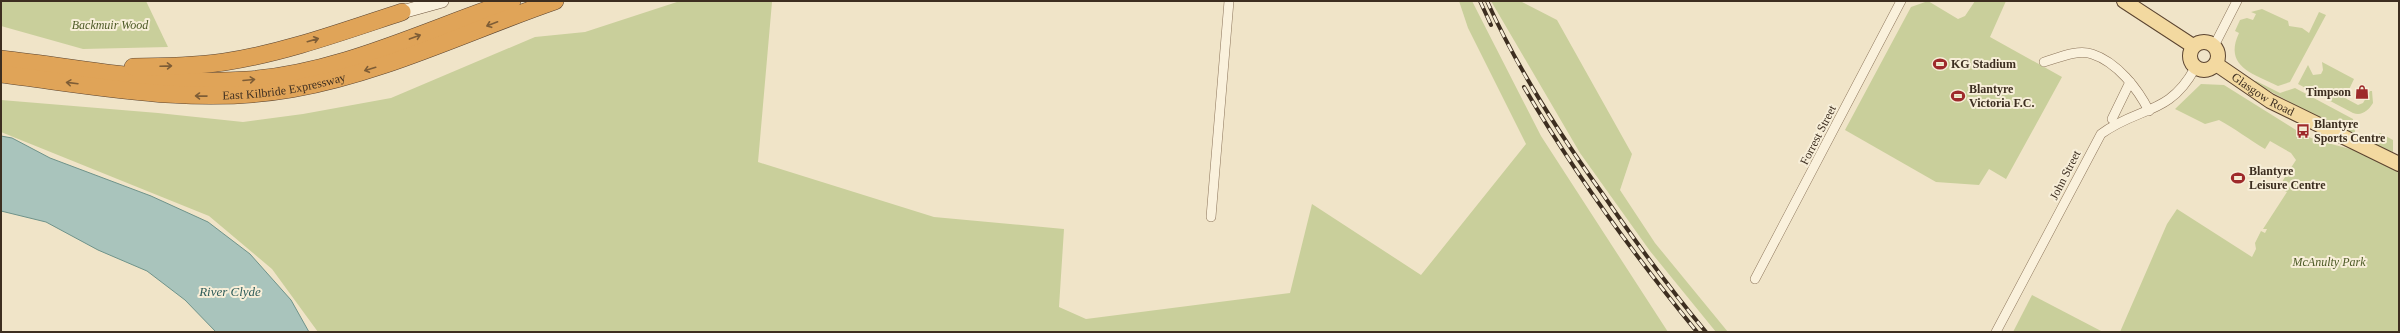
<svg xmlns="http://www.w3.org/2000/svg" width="2400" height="333" font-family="'Times New Roman',serif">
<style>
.green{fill:#c9cf9b}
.water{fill:#a9c4bc;stroke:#6f938a}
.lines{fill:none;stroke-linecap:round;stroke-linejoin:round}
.street-casing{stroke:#8d765c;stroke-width:10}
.secondary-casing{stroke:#6f573f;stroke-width:14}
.primary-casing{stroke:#5b4430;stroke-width:16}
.highway-casing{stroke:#5b4430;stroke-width:18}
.street{stroke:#faf1dc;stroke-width:9}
.secondary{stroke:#faf1dc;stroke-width:13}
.primary{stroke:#f3d9a0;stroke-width:14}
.highway{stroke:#e0a458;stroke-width:17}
.rail-casing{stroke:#3d2e20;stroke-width:4}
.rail{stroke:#f7eed8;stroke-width:2.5;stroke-dasharray:8;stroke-linecap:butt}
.oneway{stroke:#7e5d36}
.labels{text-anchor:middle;stroke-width:4;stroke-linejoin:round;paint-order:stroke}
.park-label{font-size:12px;font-style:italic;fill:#4d5a26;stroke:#f7eed8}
.poi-label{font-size:12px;font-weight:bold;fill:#3d2e20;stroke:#f7eed8;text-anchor:start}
.street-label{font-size:12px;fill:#3d2e20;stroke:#f7eed8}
.water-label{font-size:13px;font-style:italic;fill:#2f5d5a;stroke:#f7eed8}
</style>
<rect width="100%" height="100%" fill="#f0e4c8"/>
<!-- green -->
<g class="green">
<polygon points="1,1 146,1 168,47 83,49 1,26"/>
<polygon points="680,1 772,2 758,162 934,217 1064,229 1059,307 1086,319 1290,293 1312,204 1421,275 1526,144 1468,28 1459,1 1472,1 1541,136 1668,332 318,332 272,269 209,216 1,132 1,100 158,113 243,122 303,114 391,98 535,37 585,32"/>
<polygon points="1491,1 1520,1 1557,20 1632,154 1620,190 1655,243 1728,332 1716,332 1650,251 1580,153"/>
<polygon points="1928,1 1958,19 1965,16 1975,1 2006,1 1990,37 2062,77 2006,179 1989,169 1979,185 1936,182 1845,130 1911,7"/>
<path d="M2262,9L2288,21L2289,26L2302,28L2309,33L2319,12L2326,15L2290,82L2278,86C2254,74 2223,67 2239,33L2235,31L2240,20L2247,18L2253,20L2256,14L2251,12Z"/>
<path d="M2322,62L2354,79L2345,98L2358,105L2363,103L2370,91H2372L2373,103C2368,111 2362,116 2353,113L2298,84L2308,65L2313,75L2321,74L2323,70Z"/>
<polygon points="2256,81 2280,93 2295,88 2353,119 2356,138 2253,82"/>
<path d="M2201,84L2224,85L2304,135L2316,140L2358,151L2399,170V332H2120L2167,224L2177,209L2252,257L2256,249L2255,243L2261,231L2265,233L2267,229H2263L2287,192L2278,188L2296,160L2291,153L2270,141L2265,149C2248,139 2236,129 2219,120L2205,124L2175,109Z"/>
<polygon points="2380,133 2393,140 2393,152 2370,145 2364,139 2375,138"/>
<polygon points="2032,295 2103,332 2013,332"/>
</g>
<!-- water -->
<polygon class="water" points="1,136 12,138 50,158 151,196 208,222 250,254 291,300 309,332 216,332 185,300 147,271 98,250 46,222 1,211"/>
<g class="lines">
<defs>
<g id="street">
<polyline points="2214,46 2237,1"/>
<path d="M2044,62C2058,58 2077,49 2092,54C2117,62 2138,89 2149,111"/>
<polyline points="2112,119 2130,82"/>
<polyline points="1211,217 1229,1"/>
<polyline points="1755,279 1901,1"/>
<path d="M1996,332L2101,134C2139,106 2169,116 2195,68"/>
</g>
<polyline id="secondary" points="402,12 442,1"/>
<g id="primary">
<polyline points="2124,1 2193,46"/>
<circle cx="2204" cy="56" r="14"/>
<path id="s1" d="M2216,64L2270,101L2399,164"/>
</g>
<g id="highway">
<path d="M1,59C83,68 164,86 247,80C341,73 425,30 512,1"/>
<path d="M133,67C163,67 194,66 224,62C284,53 344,31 402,12"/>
<path id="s2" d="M1,74C97,86 195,106 292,89C383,73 468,31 555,1"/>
</g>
</defs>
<!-- street casing -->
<use href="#street" class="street-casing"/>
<!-- secondary casing -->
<use href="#secondary" class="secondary-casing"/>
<!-- primary casing -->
<use href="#primary" class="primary-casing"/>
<!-- highway casing -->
<use href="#highway" class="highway-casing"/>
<!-- street -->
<use href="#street" class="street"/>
<!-- secondary -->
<use href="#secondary" class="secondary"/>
<!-- primary -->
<use href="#primary" class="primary"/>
<!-- highway -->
<use href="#highway" class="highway"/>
<defs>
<g id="rail">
<polyline points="1480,1 1491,25"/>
<path d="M1487,1C1518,70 1558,132 1602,193C1635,241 1669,288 1706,332"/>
<path d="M1524,87C1574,173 1634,255 1697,332"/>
</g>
</defs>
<!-- rail casing -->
<use href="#rail" class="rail-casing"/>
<!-- rail -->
<use href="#rail" class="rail"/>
</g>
<!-- one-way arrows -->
<defs><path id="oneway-shaft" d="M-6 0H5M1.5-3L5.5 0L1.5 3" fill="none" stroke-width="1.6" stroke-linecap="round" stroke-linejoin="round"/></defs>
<g class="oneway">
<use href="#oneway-shaft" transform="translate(492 24) rotate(159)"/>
<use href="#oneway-shaft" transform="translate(415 37) rotate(-20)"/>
<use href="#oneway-shaft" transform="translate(313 40) rotate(-16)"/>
<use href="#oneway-shaft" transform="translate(166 66) rotate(-2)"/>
<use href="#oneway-shaft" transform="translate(370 69) rotate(163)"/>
<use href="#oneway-shaft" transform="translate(249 80) rotate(-5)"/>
<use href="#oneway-shaft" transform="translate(72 83) rotate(-173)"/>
<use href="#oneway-shaft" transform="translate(201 96) rotate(-179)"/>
</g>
<!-- icons -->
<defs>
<symbol id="stadium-bare" viewBox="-9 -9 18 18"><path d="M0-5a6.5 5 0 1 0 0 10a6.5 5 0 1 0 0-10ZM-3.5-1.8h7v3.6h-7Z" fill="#9e2a2b" stroke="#f7eed8" stroke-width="2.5" paint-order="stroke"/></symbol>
<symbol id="shop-bare" viewBox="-9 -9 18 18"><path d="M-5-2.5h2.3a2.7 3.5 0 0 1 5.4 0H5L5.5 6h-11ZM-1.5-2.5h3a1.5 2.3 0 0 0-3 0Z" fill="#9e2a2b" stroke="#f7eed8" stroke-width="2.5" paint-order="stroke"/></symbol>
<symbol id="bus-bare" viewBox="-9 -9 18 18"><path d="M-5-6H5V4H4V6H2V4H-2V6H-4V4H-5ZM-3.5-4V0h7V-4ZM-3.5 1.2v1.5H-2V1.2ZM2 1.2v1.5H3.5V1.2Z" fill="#9e2a2b" stroke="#f7eed8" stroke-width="2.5" paint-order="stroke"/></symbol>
</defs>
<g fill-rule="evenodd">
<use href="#stadium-bare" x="1930" y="54" width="20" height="20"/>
<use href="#shop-bare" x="2352" y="82" width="20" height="20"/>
<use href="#stadium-bare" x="1948" y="86" width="20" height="20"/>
<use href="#bus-bare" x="2293" y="121" width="20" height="20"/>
<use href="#stadium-bare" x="2228" y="168" width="20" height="20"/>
</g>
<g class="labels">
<!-- park labels -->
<g class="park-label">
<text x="110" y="29">Backmuir Wood</text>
<text x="2329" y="266">McAnulty Park</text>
</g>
<!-- poi labels -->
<g class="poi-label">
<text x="1951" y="68">KG Stadium</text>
<text x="1969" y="93">Blantyre<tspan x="1969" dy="14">Victoria F.C.</tspan></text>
<text x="2351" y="96" text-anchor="end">Timpson</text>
<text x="2314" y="128">Blantyre<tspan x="2314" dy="14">Sports Centre</tspan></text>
<text x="2249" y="175">Blantyre<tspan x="2249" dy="14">Leisure Centre</tspan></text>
</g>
<!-- street labels -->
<g class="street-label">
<text dy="4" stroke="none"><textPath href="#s2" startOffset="285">East Kilbride Expressway</textPath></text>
<text dy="4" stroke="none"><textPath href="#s1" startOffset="56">Glasgow Road</textPath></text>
<text transform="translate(1818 135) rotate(-63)" y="4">Forrest Street</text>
<text transform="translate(2065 175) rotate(-63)" y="4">John Street</text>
</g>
<!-- water labels -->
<g class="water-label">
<text x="230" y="296">River Clyde</text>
</g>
</g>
<!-- border -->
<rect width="2400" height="333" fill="none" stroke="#3d2e20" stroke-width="4"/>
</svg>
